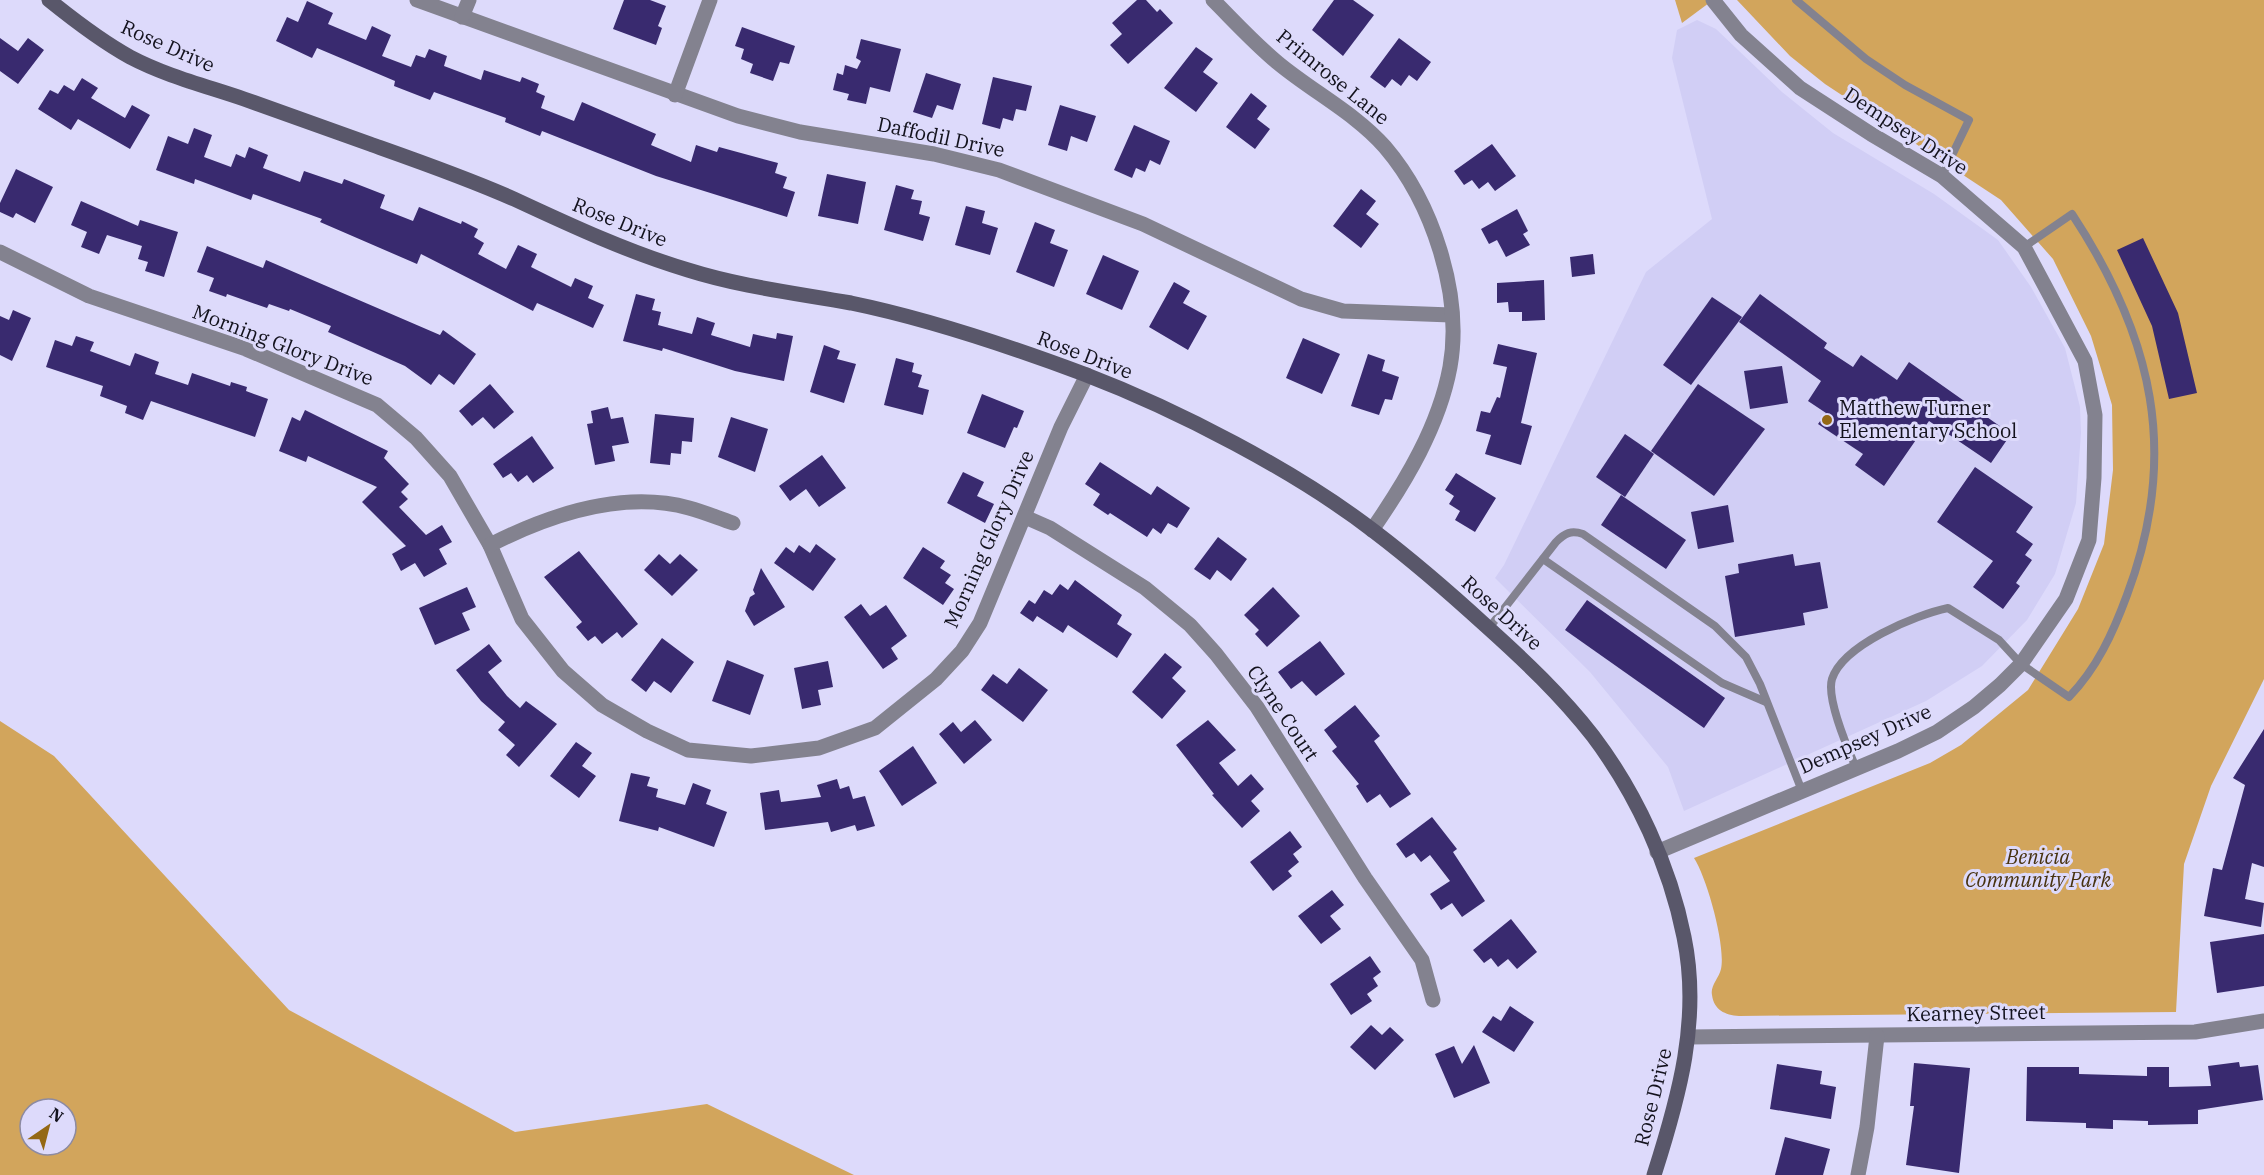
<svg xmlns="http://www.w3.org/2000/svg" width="2264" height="1175" font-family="'IBM Plex Serif',serif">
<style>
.built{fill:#d1cef5}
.green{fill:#d2a55c;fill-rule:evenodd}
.building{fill:#392a6f}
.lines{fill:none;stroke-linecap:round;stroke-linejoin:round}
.lane{stroke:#83828f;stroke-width:8}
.street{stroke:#83828f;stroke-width:15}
.secondary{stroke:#59576a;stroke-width:15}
.poi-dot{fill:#946814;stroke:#dddafb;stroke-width:2}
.labels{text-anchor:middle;stroke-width:6;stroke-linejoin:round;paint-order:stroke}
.street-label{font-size:20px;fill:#13121d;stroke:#dddafb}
.poi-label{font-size:20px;fill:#13121d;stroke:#dddafb;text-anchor:start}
.park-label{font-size:20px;font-style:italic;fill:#47320f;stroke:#dddafb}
</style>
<rect width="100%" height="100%" fill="#dddafb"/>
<!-- built -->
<polygon class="built" points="1697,20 1716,29 1782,92 1833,133 1934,194 1998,240 2031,287 2065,348 2080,407 2081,433 2076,503 2055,574 2027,620 1982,666 1926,701 1684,811 1668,767 1590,672 1495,578 1504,565 1646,272 1712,219 1672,58 1677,30"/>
<!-- green -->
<g class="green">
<polygon points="1675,0 1713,0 1682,23"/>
<path d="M1737,0H2264V679L2211,786L2184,864L2176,1012L1739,1016C1725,1015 1714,1010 1712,995C1710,986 1719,978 1721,969C1726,946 1707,878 1694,858L1930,763L1961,745L2028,690L2078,609L2104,544L2113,470L2112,405L2091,336L2053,259L2001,200L1825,84L1790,56Z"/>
<path d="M0,721L54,756L289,1010L515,1132L707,1104L854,1175H0ZM30,1109H66V1145H30Z"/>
</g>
<!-- building -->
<g class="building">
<polygon points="624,0 650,0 666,6 658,26 662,28 656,45 613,29"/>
<polygon points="1137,0 1146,0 1157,12 1160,9 1173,23 1128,64 1110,45 1122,34 1112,23"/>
<polygon points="1334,0 1353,0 1374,15 1343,56 1312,30"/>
<polygon points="307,1 333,13 328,24 366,40 372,26 391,35 382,56 411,67 416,55 425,58 429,49 447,56 444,66 481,80 484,70 520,82 522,77 539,84 536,92 545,96 541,108 574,121 582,102 656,134 651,145 691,162 696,145 717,152 719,147 778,163 775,173 787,177 783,188 795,192 787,217 656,176 542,131 540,136 505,122 506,118 434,92 430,100 394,86 395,81 317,48 312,58 276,41 287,17 298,22"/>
<polygon points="742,27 795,46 789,64 780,62 773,81 750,73 753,64 741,59 744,49 735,46"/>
<polygon points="0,38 18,51 28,38 44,50 18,84 0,71"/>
<polygon points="1399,38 1431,62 1417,81 1409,75 1401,86 1392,79 1385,88 1370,77"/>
<polygon points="861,39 901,49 890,92 870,87 866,104 847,100 849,94 833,90 837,73 843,75 845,65 857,69 861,61 856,58"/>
<polygon points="1196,47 1213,59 1203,72 1218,83 1196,112 1164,88"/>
<polygon points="926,73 961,84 953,110 937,105 932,118 913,112"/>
<polygon points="993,77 1032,86 1026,111 1016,109 1013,121 1003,118 1000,129 982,124"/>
<polygon points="82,78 98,88 91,98 125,118 132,105 150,115 130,149 78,119 71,130 38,109 50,90 58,94 64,85 74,91"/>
<polygon points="1251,93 1267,106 1257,119 1270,129 1255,149 1226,127"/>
<polygon points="1060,105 1096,116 1087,142 1071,136 1067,151 1048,145"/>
<polygon points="1134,125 1170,141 1160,165 1150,160 1145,172 1136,168 1132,178 1114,170"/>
<polygon points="194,128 212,135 204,157 231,167 236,154 245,158 249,147 268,155 263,168 300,182 304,171 342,184 344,179 385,195 380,208 413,221 419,207 461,224 462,221 478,229 474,237 484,243 478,254 506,269 518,245 537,254 531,267 571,287 575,278 593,286 588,298 604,305 593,328 537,303 533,311 421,254 417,264 320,222 322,219 253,194 251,200 195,179 194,184 156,170 168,136 188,144"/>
<polygon points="1492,144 1516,176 1495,191 1488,182 1479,189 1472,180 1464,185 1454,171"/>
<polygon points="16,169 53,187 35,223 16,213 13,218 0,212 0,203"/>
<polygon points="827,174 866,182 858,224 818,216"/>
<polygon points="896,185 914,190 911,199 922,201 919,214 930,217 923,241 884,230"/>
<polygon points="1361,189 1376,201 1366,214 1379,224 1361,248 1333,226"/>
<polygon points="81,201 138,226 140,220 178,232 164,277 145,271 148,262 138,259 142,246 107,235 99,254 81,247 87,232 71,225"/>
<polygon points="966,206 985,211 982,223 998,228 990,255 955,245"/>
<polygon points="1517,209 1528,231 1523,234 1530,245 1506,257 1497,240 1489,244 1481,229"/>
<polygon points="1035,222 1055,230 1050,243 1068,250 1054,287 1016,272"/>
<polygon points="2143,238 2178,313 2197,393 2169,399 2152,326 2117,250"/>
<polygon points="207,246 263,268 266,260 440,335 443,330 476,354 454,385 439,374 431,385 405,366 328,332 331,326 290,309 289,311 269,304 267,308 227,294 226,297 209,291 214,278 197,272"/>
<polygon points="1593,254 1595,274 1572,277 1570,257"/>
<polygon points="1103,255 1139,271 1122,310 1086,294"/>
<polygon points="1544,280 1545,320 1522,321 1522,312 1509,312 1508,302 1497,303 1497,283"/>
<polygon points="1174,282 1190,291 1183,303 1207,316 1188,350 1149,327"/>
<polygon points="636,294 655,299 652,310 661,312 658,325 692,334 697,317 715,323 711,335 750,347 753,334 776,339 777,333 793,336 784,381 735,371 663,348 662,351 623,341"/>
<polygon points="1760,294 1827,343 1824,348 1853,367 1861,355 1897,380 1909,362 2011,434 1991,463 1929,421 1884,486 1855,465 1863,454 1818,424 1826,413 1808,401 1821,381 1739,322"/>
<polygon points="1712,297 1742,317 1691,385 1663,365"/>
<polygon points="13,310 31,318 12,361 0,355 0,316 9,320"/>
<polygon points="76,336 94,342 90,351 130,366 135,353 159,362 155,374 188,385 192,373 230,386 231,382 247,387 246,391 268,399 255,437 151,401 143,420 125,413 127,406 100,396 103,386 46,367 55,340 72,346"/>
<polygon points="1303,338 1340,354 1322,394 1286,378"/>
<polygon points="1498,344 1537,353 1521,423 1532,426 1521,465 1485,454 1491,435 1476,431 1481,411 1490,413 1497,397 1500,398 1507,367 1493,364"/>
<polygon points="824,345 840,351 837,359 856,364 844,403 810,392"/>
<polygon points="1368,354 1385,360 1382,371 1399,377 1392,400 1385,399 1379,415 1351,406"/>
<polygon points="896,358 914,363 912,372 922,375 918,387 929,390 923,415 884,405"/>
<polygon points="1782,366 1788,403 1750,409 1744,371"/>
<polygon points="490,384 514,412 494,429 483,417 472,426 459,411"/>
<polygon points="1698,384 1765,429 1714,496 1651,451"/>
<polygon points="982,394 1024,411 1017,428 1014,427 1005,448 967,433"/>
<polygon points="608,407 611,419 623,417 629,443 612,446 615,461 595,465 587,424 593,423 591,411"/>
<polygon points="305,410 388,451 384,458 409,484 401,492 408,499 399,507 426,535 442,525 452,542 439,549 447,564 424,577 415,563 401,571 392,554 406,546 362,502 377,487 308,456 306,462 279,451 292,417 300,421"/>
<polygon points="655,414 694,418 692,442 682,441 681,454 671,453 670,465 650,463"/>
<polygon points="731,417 768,429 755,472 718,457"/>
<polygon points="1625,434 1654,454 1625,497 1596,477"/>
<polygon points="532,436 554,468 533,483 527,475 518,482 511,473 503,478 493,464"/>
<polygon points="822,455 846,488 819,507 806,489 790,501 779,486"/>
<polygon points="1100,462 1151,495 1157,486 1190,508 1177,528 1168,523 1161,534 1153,528 1147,537 1110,513 1108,515 1093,505 1100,494 1085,484"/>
<polygon points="1975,467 2033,507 2016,532 2033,544 2025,555 2032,560 2016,583 2020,586 2003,609 1973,587 1993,561 1937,522"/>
<polygon points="963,472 984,482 977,496 994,504 985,523 947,503"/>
<polygon points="1456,473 1496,498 1475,532 1455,520 1460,511 1449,504 1454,496 1445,490"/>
<polygon points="1621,495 1686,540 1666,569 1601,525"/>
<polygon points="1728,505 1734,542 1698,549 1691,512"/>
<polygon points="1218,537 1247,559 1231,581 1217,570 1210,580 1194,569"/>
<polygon points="816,544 836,559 813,591 774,563 786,547 794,553 799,545 810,553"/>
<polygon points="923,547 945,561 940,568 951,575 945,583 954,589 943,605 903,578"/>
<polygon points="579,551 638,624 622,638 617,632 602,644 595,636 588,641 576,627 582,622 544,577"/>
<polygon points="659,554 670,564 680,554 698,570 672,596 644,570"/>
<polygon points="1793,554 1795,566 1820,562 1828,608 1803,613 1805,625 1735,637 1725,576 1739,573 1738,564"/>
<polygon points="761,568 785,607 754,626 745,611 750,597 755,594 753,590"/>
<polygon points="1075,580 1122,615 1117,624 1132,634 1117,658 1068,625 1063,633 1037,616 1033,622 1020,613 1029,600 1035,604 1044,590 1052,595 1060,584 1068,590"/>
<polygon points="467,587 476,607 462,613 470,630 435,645 419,608"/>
<polygon points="1273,587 1300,616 1267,647 1255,634 1259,630 1244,615"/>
<polygon points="1587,600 1725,698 1704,728 1565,630"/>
<polygon points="861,604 870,616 886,605 907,636 891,648 898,659 883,669 844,617"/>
<polygon points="662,638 694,662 671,693 654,681 646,692 631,680"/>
<polygon points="1320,641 1345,674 1316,696 1302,681 1291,689 1278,672"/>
<polygon points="489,644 502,661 488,672 507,696 520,708 526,701 557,724 519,767 506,755 515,745 498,730 505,722 481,701 456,670"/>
<polygon points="1165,653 1182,667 1172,678 1186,691 1162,719 1132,692"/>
<polygon points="727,660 764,675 750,715 712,701"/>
<polygon points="828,661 833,687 818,690 821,705 802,709 794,668"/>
<polygon points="1019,668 1048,690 1023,722 981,690 993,674 1007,684"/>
<polygon points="1355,705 1380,736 1374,741 1411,794 1390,808 1380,794 1367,803 1356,786 1359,784 1332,751 1337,747 1324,730"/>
<polygon points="975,720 992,740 964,764 939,734 953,722 961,732"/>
<polygon points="1208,720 1236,750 1219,763 1238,786 1251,774 1264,789 1251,801 1260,811 1242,828 1212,795 1214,794 1176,745"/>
<polygon points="2264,729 2264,867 2252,863 2245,899 2264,903 2261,927 2204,916 2213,868 2222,870 2245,785 2233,778"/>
<polygon points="576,742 592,753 582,766 596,776 579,798 550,776"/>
<polygon points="913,746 937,783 902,806 879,771"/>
<polygon points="631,773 650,777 647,786 658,789 656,797 685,805 693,783 711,790 706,804 727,812 714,847 659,827 658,831 619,821"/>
<polygon points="837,779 840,789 849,786 853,799 865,796 875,826 857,831 855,825 831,832 828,822 765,830 760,793 779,790 781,802 821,797 817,785"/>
<polygon points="1432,817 1457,849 1453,852 1485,901 1462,917 1452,903 1441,910 1430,894 1450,881 1430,855 1421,862 1414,853 1406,858 1396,844"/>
<polygon points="1290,831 1302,847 1293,854 1299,862 1288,871 1292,876 1273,891 1250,862"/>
<polygon points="1332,890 1344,905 1330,916 1341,929 1321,944 1298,916"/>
<polygon points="1511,919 1537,952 1517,969 1508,959 1498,967 1491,958 1484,963 1473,950"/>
<polygon points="2264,934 2264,986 2217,993 2210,942"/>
<polygon points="1370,956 1381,972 1373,978 1378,986 1367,994 1372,1001 1351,1015 1330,984"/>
<polygon points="1510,1006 1534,1022 1514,1052 1482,1032 1493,1016 1501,1021"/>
<polygon points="1371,1025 1382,1035 1390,1027 1404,1040 1375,1070 1350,1047"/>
<polygon points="1474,1045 1490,1083 1454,1098 1435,1054 1454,1046 1462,1064"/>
<polygon points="2239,1062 2240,1067 2258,1065 2263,1100 2198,1110 2198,1124 2148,1125 2148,1121 2113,1120 2113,1129 2086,1128 2086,1123 2026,1121 2027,1067 2079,1067 2079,1074 2147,1076 2147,1067 2169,1067 2169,1087 2211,1086 2208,1066"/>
<polygon points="1914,1063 1970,1068 1959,1173 1906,1165 1914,1106 1910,1106"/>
<polygon points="1777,1064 1822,1071 1820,1084 1836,1087 1831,1119 1770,1109"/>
<polygon points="1785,1137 1830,1149 1823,1175 1775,1175"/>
</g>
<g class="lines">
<!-- lane -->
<g class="lane">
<polyline points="1796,0 1866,59 1905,85 1969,120 1942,176"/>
<polyline points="1543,559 1722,683 1766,702"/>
<path d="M1489,628L1556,542C1565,533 1571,530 1583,534L1715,626L1746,657L1760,684L1802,791"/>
<path d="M1856,768C1848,749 1826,699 1832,679C1843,645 1915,615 1948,608L1999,640L2021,664L2069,697C2097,668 2113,633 2127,595C2180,454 2153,337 2072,214L2024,247"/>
</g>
<!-- street -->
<g class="street">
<polyline points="417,0 738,116 800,132 934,154 999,170 1143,224 1301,299 1343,311 1451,315"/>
<path d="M1213,0C1234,21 1255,44 1278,63C1313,92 1355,113 1385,147C1432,202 1463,294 1450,367C1439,426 1406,481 1372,530"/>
<polyline points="462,17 469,0"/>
<polyline points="675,95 710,0"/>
<polyline points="0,252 89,296 246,349 377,405 416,438 450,476 490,545 522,619 563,671 602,705 647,731 688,750 751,756 819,748 875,728 936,679 962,651 980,623 1061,427 1087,375"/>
<polyline points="1025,517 1050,528 1145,588 1190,625 1216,654 1257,707 1365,878 1422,960 1433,1000"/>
<path d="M490,545C549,515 623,490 689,508C704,512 718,518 733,523"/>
<polyline points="1657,852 1898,751 1937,732 1974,707 2000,685 2021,664 2066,599 2089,540 2094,478 2095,415 2085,361 2024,247 1942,176 1871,134 1800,88 1741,35 1713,0"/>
<polyline points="1689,1037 2195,1032 2264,1021"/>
<polyline points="1858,1175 1867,1127 1877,1036"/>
</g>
<!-- secondary -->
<path class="secondary" d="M49,0C75,21 101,41 130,57C166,76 206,86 244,99C286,114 328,129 370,144C418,161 467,178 514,199C572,226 628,252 688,270C742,287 796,293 851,303C929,319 1009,346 1084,374C1178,410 1296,471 1375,532C1413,561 1450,593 1485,625C1524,660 1561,695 1593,736C1636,793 1670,866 1684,937C1701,1019 1679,1097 1654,1175"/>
</g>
<!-- markers -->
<circle class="poi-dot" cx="1827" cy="420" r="6"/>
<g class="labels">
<!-- street labels -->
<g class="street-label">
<text transform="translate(168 46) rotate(24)" y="7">Rose Drive</text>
<text transform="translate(1333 77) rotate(39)" y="7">Primrose Lane</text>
<text transform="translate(1906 131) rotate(33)" y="7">Dempsey Drive</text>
<text transform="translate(941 137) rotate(12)" y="7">Daffodil Drive</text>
<text transform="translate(620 222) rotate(22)" y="7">Rose Drive</text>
<text transform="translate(283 345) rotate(21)" y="7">Morning Glory Drive</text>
<text transform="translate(1085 355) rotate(21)" y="7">Rose Drive</text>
<text transform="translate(989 539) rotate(-66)" y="7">Morning Glory Drive</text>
<text transform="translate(1502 613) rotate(42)" y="7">Rose Drive</text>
<text transform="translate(1283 713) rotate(56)" y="7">Clyne Court</text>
<text transform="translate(1865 739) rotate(-24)" y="7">Dempsey Drive</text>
<text transform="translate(1976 1013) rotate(-1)" y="7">Kearney Street</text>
<text transform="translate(1653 1097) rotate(-76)" y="7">Rose Drive</text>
</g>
<!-- poi labels -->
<g class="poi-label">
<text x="1839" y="415">Matthew Turner<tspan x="1839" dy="23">Elementary School</tspan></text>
</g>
<!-- park labels -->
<g class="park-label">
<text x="2038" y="864">Benicia<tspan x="2038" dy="23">Community Park</tspan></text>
</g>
</g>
<!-- north arrow -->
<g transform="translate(48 1127) rotate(35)"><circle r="28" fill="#dddafb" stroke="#8c8aa2" stroke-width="1.5"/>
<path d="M0-4.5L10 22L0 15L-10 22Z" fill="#946814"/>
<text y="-9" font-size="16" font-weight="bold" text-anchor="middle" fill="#13121d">N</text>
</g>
</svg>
